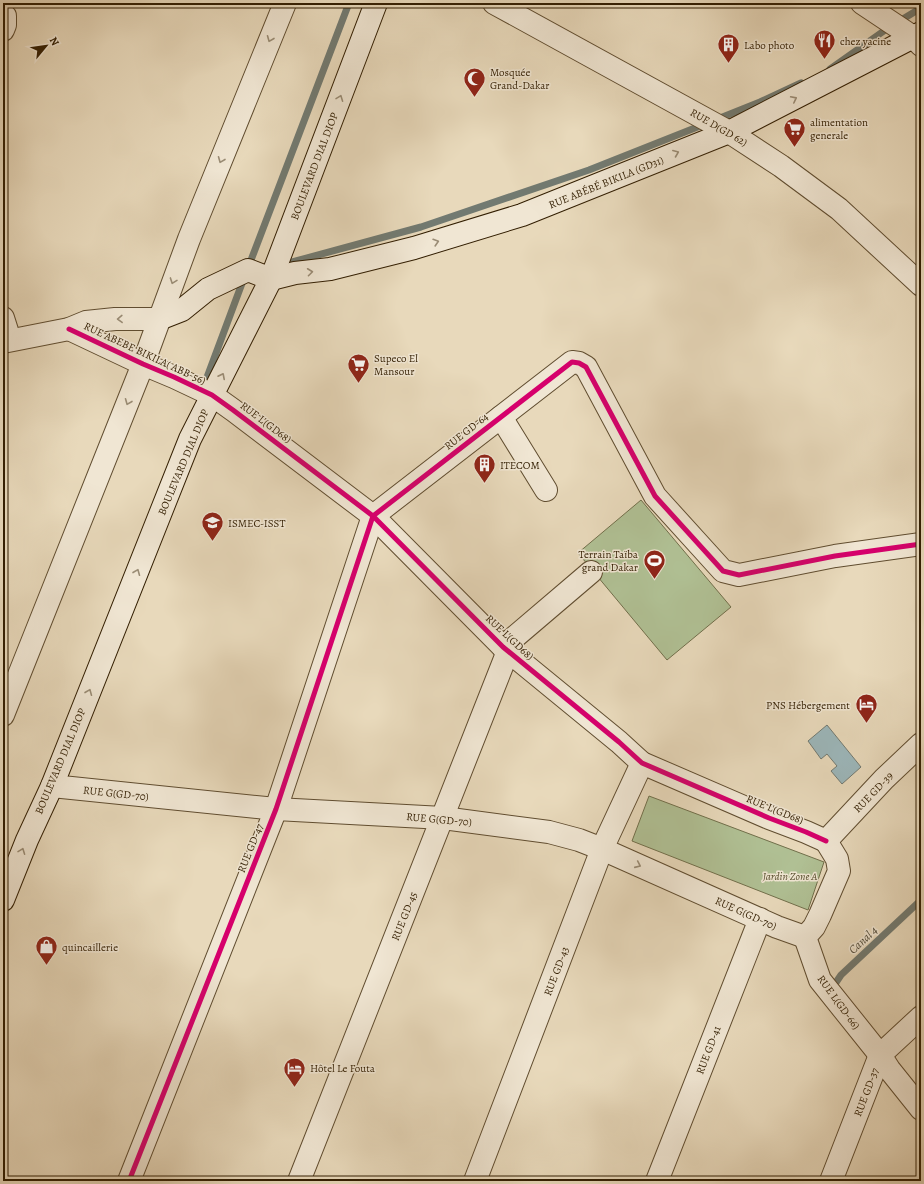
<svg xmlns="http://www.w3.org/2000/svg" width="924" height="1184" font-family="Alegreya,serif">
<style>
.green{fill:#b0c094;stroke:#716f4b}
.water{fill:#9cb7bb;stroke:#727a71}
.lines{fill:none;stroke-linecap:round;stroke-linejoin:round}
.stream{stroke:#727a71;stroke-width:7}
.minor-casing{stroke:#604d30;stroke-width:24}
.tertiary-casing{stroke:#604d30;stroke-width:24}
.secondary-casing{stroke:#321e02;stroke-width:24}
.minor{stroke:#f0e6d3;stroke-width:22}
.tertiary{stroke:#f0e6d3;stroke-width:22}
.secondary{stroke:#f0e6d3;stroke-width:22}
.cycleway-casing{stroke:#f0e6d3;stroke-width:8}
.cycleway{stroke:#d6006c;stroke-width:5}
.oneway{stroke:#9a8c75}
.labels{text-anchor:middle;stroke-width:3;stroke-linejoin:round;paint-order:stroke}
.poi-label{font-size:11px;fill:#321e02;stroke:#f0e6d3;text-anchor:start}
.street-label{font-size:11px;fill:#321e02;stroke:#f0e6d3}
.park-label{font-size:11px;font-style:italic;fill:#584f2e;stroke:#f0e6d3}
.water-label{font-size:12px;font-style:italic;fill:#524c3a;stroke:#f0e6d3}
</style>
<rect width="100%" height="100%" fill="#e8d9bb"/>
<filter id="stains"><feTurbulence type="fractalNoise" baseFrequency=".005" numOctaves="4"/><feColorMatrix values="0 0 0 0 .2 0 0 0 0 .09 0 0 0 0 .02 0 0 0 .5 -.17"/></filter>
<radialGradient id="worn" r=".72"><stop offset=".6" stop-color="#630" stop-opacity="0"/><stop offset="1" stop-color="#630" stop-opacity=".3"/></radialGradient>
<!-- green -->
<g class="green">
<polygon points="641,500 731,607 667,660 578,553"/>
<polygon points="649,796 824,862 808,910 632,841"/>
</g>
<!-- water -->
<polygon class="water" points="827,725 861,767 842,784 831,771 837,766 827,754 821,759 808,741"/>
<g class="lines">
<!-- stream -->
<g class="stream">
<polyline points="830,69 888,28 921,8"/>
<polyline points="715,120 760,102 801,83"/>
<polyline points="281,265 421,227 589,170 705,124"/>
<polyline points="248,268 349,3"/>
<polyline points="203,388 244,278"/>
<polyline points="831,990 841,975 921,900"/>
</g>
<defs>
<g id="minor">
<polyline points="494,3 729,132 781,166 839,209 921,285"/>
<polyline points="862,3 913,37 921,45"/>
<polyline points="3,15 5,16 5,25 3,30"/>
<polyline points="3,318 10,340"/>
<polyline points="69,329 143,364 174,377 212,395 233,410 373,516 503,647 619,742 642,763 769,818 806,832 826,841"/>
<polyline points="3,342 69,329 86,322 115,319 159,319"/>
<polyline points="501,417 546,490"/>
<polyline points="503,647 591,572"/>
<polyline points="52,786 276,809 443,818 549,832 579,840 602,849 777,927 805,937"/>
<polyline points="826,841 837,859 839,871 820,915 814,927 805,937 820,980 880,1055 889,1069 921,1109"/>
<polyline points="826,841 884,779 921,744"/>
<polyline points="129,1181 276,809 373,516 572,362 579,363 586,367 655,496 723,571 739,575 835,556 921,544"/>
<polyline points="299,1181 508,651"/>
<polyline points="475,1181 602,849 642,763"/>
<polyline points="657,1181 760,919"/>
<polyline points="831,1181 880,1055 921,1017"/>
</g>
<polyline id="tertiary" points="3,715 143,364 189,239 285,3"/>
<g id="secondary">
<polyline points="271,279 295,273 330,269 414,248 522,215 729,132 921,33"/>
<polyline points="159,319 182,310 208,289 248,270 271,279"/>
<polyline points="3,900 27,840 52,786 190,439 271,279 376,3"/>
</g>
</defs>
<!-- minor casing -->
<use href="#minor" class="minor-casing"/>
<!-- tertiary casing -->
<use href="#tertiary" class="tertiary-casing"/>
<!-- secondary casing -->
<use href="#secondary" class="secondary-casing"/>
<!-- minor -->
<use href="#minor" class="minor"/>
<!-- tertiary -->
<use href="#tertiary" class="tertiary"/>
<!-- secondary -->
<use href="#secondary" class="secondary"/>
<defs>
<g id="cycleway">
<polyline points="69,329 143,364 174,377 212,395 233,410 373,516 503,647 619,742 642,763 769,818 806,832 826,841"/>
<polyline points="129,1181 276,809 373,516 572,362 579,363 586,367 655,496 723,571 739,575 835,556 921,544"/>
</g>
</defs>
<!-- cycleway casing -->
<use href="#cycleway" class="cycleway-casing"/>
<!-- cycleway -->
<use href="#cycleway" class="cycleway"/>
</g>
<!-- one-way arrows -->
<defs><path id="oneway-chevron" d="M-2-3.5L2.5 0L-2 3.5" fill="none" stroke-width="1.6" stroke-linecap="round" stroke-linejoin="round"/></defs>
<g class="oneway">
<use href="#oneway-chevron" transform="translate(270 39) rotate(112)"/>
<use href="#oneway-chevron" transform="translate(340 98) rotate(-69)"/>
<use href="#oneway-chevron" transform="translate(794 99) rotate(-27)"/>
<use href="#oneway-chevron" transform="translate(676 153) rotate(-22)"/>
<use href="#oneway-chevron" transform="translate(221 160) rotate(112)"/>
<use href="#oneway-chevron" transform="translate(436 242) rotate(-17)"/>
<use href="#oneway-chevron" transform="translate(310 272) rotate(-7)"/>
<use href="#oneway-chevron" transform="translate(173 281) rotate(110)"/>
<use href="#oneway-chevron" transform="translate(120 319) rotate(178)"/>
<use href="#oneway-chevron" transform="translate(222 376) rotate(-63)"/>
<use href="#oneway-chevron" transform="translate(128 402) rotate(112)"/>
<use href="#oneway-chevron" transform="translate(137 572) rotate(-68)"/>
<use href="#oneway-chevron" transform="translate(89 692) rotate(-68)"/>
<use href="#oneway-chevron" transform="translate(22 851) rotate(-69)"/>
<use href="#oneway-chevron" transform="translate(638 865) rotate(24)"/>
</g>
<!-- icons -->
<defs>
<symbol id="restaurant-pin" viewBox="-11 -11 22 30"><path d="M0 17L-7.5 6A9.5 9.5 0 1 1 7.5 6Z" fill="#8f2418" stroke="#f0e6d3"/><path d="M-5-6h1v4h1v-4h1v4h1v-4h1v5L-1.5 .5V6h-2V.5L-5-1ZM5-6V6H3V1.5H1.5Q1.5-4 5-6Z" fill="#fff"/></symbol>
<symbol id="building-pin" viewBox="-11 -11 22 30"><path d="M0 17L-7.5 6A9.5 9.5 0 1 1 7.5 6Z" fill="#8f2418" stroke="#f0e6d3"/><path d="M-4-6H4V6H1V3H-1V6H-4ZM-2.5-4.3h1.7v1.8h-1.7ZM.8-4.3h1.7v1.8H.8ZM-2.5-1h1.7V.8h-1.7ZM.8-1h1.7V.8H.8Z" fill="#fff"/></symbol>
<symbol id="mosque-pin" viewBox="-11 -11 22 30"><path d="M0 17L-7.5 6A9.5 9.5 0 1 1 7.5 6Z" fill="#8f2418" stroke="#f0e6d3"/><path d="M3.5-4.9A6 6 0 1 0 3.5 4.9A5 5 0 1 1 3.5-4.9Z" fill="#fff"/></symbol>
<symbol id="supermarket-pin" viewBox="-11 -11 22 30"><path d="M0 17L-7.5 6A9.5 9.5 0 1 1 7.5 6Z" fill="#8f2418" stroke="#f0e6d3"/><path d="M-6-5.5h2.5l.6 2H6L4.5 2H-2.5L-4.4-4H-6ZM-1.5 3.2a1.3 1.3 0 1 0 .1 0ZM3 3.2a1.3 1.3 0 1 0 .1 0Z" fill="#fff"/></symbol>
<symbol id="university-pin" viewBox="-11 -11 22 30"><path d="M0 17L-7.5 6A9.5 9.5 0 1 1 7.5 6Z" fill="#8f2418" stroke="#f0e6d3"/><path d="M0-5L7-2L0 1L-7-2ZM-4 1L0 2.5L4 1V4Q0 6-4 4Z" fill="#fff"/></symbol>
<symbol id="stadium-pin" viewBox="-11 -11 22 30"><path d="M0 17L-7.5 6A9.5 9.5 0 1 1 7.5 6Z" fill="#8f2418" stroke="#f0e6d3"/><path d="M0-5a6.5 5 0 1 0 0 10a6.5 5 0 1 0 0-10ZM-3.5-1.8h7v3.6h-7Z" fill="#fff"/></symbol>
<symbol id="hotel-pin" viewBox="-11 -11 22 30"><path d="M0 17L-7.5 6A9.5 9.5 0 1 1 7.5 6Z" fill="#8f2418" stroke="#f0e6d3"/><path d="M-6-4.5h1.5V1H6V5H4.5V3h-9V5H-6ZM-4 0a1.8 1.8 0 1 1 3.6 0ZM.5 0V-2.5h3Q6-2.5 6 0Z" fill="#fff"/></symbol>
<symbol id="shop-pin" viewBox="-11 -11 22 30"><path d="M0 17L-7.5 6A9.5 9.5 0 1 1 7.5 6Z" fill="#8f2418" stroke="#f0e6d3"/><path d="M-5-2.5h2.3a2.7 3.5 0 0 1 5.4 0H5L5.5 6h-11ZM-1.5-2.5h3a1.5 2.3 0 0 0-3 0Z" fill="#fff"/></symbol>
</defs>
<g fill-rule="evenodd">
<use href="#restaurant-pin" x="812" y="28" width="25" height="34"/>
<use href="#building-pin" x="716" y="32" width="25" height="34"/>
<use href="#mosque-pin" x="462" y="66" width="25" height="34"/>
<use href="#supermarket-pin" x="782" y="116" width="25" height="34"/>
<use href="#supermarket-pin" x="346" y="352" width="25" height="34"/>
<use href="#building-pin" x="472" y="452" width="25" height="34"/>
<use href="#university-pin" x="200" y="510" width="25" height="34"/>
<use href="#stadium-pin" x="642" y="548" width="25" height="34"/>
<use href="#hotel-pin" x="854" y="692" width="25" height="34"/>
<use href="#shop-pin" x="34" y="934" width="25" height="34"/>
<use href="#hotel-pin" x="282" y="1056" width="25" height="34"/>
</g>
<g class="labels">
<!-- poi labels -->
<g class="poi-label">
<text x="840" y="45">chez yacine</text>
<text x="744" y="49">Labo photo</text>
<text x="490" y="76">Mosquée<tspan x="490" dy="13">Grand-Dakar</tspan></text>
<text x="810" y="126">alimentation<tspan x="810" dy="13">generale</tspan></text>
<text x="374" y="362">Supeco El<tspan x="374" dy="13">Mansour</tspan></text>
<text x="500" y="469">ITECOM</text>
<text x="228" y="527">ISMEC-ISST</text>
<text x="638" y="558" text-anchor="end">Terrain Taïba<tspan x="638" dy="13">grand Dakar</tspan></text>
<text x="850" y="709" text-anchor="end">PNS Hébergement</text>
<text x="62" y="951">quincaillerie</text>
<text x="310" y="1072">Hôtel Le Fouta</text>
</g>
<!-- street labels -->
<g class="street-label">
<text transform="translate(719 127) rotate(30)" y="4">RUE D(GD 62)</text>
<text transform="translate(314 166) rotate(-69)" y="4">BOULEVARD DIAL DIOP</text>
<text transform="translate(606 182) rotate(-22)" y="4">RUE ABÉBÉ BIKILA (GD31)</text>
<text transform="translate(145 353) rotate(25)" y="4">RUE ABEBE BIKILA( ABB-56)</text>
<text transform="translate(266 422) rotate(37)" y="4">RUE L'(GD68)</text>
<text transform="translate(466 431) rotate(-38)" y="4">RUE GD-64</text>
<text transform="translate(183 462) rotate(-67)" y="4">BOULEVARD DIAL DIOP</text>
<text transform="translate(510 637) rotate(43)" y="4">RUE L'(GD68)</text>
<text transform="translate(60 761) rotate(-67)" y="4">BOULEVARD DIAL DIOP</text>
<text transform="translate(873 792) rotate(-46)" y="4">RUE GD-39</text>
<text transform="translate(116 793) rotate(6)" y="4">RUE G(GD-70)</text>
<text transform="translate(775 809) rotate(22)" y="4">RUE L'(GD68)</text>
<text transform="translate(439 819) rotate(5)" y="4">RUE G(GD-70)</text>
<text transform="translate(250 848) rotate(-68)" y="4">RUE GD-47</text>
<text transform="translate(746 913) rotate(24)" y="4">RUE G(GD-70)</text>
<text transform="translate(404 916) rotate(-68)" y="4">RUE GD-45</text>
<text transform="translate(556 971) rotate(-69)" y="4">RUE GD-43</text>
<text transform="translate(839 1002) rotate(54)" y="4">RUE L(GD-66)</text>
<text transform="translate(708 1050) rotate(-69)" y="4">RUE GD-41</text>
<text transform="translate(866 1092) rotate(-69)" y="4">RUE GD-37</text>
</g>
<!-- park labels -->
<g class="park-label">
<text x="790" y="880">Jardin Zone A</text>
</g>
<!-- water labels -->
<g class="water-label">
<text transform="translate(863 940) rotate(-43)" y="4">Canal 4</text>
</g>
</g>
<!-- margin -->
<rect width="924" height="1184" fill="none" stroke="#e8d9bb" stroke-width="16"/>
<rect x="4" y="4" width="916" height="1176" fill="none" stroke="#321e02" stroke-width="2"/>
<rect x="8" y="8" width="908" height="1168" fill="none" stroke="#321e02"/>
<!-- north arrow -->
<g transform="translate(46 46) rotate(61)" stroke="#f0e6d3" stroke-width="3" paint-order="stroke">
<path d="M0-3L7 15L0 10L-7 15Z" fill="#321e02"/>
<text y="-6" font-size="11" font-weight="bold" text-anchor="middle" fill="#321e02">N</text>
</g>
<rect width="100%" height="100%" filter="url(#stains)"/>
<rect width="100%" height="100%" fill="url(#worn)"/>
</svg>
